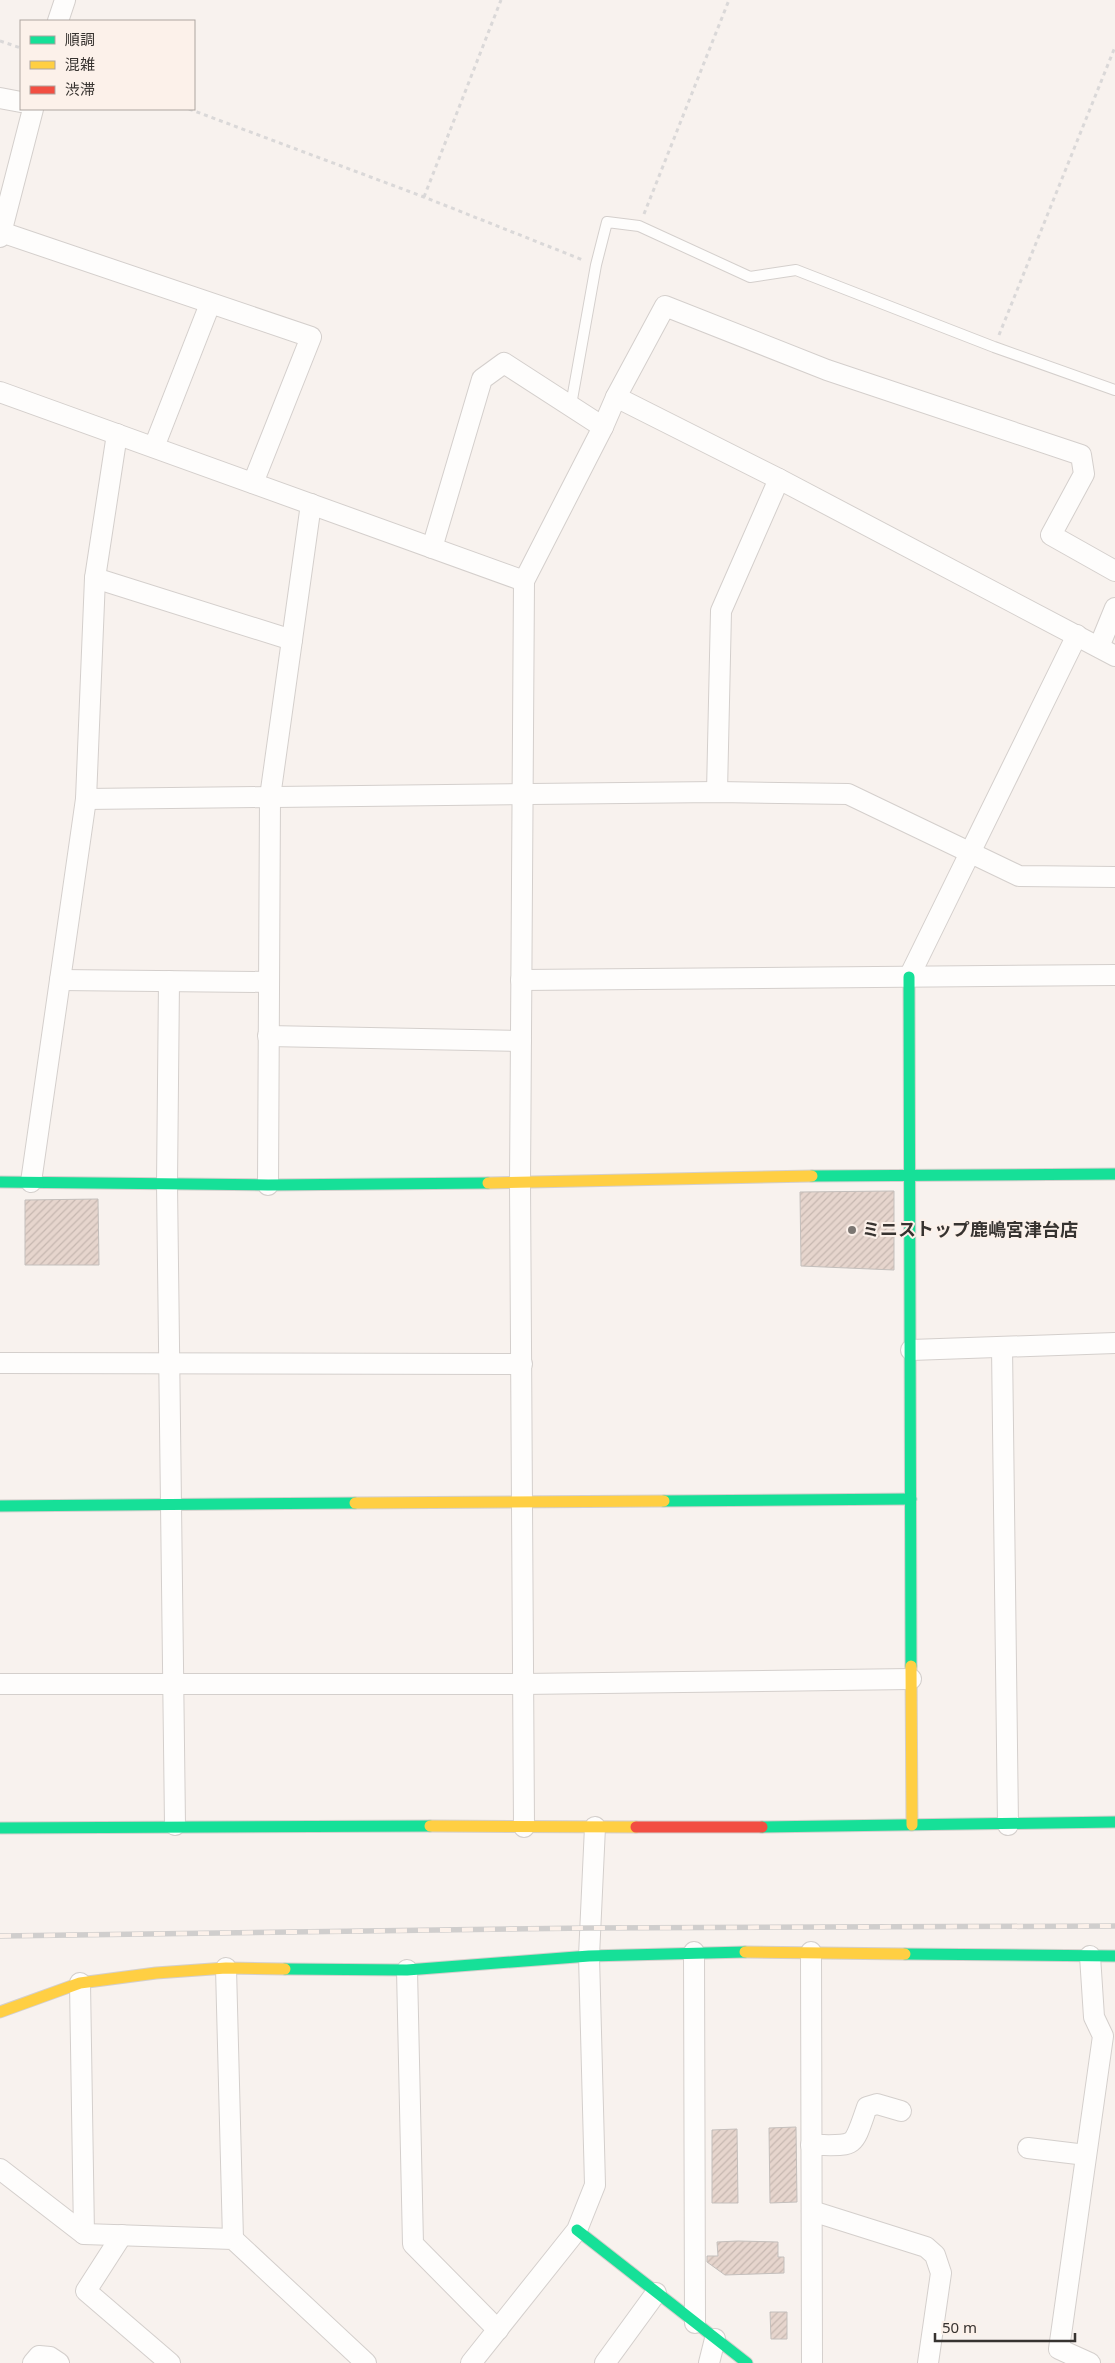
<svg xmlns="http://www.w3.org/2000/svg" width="1115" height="2363" font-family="'Noto Sans','Noto Sans JP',sans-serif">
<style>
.building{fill:url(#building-hatch);stroke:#c4bfbc}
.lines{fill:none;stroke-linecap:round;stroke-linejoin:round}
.lane-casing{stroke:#d4cfcc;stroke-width:12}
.street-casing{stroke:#d4cfcc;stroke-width:22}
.fast-casing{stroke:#d4cfcc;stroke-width:13}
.slow-casing{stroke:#d4cfcc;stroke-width:13}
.jam-casing{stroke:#d4cfcc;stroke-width:13}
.path{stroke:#dad8d8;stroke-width:3;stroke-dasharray:4 4;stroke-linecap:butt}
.lane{stroke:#fefdfc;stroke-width:10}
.street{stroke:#fefdfc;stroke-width:20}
.fast{stroke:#16e098;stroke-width:11}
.slow{stroke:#ffcf43;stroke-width:11}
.jam{stroke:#f24e42;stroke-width:11}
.rail-casing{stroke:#d0cecd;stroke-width:5.5}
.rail{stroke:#fcf1ea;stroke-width:4;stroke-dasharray:11;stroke-linecap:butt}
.poi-dot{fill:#7b7672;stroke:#fcf1ea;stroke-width:2}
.labels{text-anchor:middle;stroke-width:4;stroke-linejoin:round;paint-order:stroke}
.poi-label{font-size:18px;font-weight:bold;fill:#373330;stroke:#fcf1ea;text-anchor:start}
</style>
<defs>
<pattern id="building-hatch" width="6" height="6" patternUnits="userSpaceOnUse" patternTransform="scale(1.25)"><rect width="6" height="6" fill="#e6d5cd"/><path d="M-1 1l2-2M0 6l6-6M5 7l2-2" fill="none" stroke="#c6b7b0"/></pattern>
</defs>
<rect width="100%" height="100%" fill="#f8f2ee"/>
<!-- building -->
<g class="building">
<polygon points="894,1191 894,1270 801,1266 800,1192"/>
<polygon points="98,1199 99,1265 25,1265 25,1200"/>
<polygon points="796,2127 797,2202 770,2203 769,2128"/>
<polygon points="737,2129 738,2203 712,2203 712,2130"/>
<polygon points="738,2241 778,2242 778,2257 784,2257 784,2273 725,2275 707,2262 707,2256 718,2256 717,2242"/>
<polygon points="770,2312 787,2312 787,2339 771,2339"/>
</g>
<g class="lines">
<defs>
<polyline id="lane" points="571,405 596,265 607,222 639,226 750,277 796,270 994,347 1115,390"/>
<g id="street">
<polyline points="58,21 65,0"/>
<polyline points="0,98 21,102"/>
<polyline points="1,232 311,337 253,483"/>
<polyline points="0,237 33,109"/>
<polyline points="0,392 524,581"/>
<polyline points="616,397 779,479 1115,656"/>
<polyline points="154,447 210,304"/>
<polyline points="432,548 482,379 504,363 603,427"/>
<polyline points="95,578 292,640"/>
<polyline points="1099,647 1115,608"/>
<polyline points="717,792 721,611 779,479"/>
<polyline points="86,799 717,792 848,794 1019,876 1115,877"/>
<polyline points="909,977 1077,635"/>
<polyline points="60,980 269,982"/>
<polyline points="521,980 1115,975"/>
<polyline points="169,981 167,1184 175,1825"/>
<polyline points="268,1036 521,1041"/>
<polyline points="31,1182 86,799 95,578 117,434"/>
<polyline points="268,1185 270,797 311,504"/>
<polyline points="1002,1347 1008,1825"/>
<polyline points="911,1350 1115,1343"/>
<polyline points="0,1363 522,1364"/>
<polyline points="0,1684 523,1684 911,1679"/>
<polyline points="524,1827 520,1183 524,581 603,427 616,397 665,306 827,370 1081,455 1084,474 1051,535 1115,571"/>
<polyline points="694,1952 695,2323"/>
<polyline points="811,1952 812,2363"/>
<polyline points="226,1968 233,2239"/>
<polyline points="407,1970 413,2244 498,2330"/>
<polyline points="80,1983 84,2234"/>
<path d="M811,2145C857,2145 852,2150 867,2107L877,2104L901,2111"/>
<polyline points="1028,2148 1086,2155"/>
<polyline points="0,2169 84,2234 233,2239 366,2363"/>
<polyline points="812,2211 926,2247 935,2255 941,2273 928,2363"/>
<polyline points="122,2235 86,2291 170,2363"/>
<polyline points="33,2363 39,2356 50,2357 59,2363"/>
<polyline points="471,2363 577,2230 595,2185 589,1956 595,1827"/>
<polyline points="605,2363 656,2293"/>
<polyline points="709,2363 715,2339"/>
<polyline points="1090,2363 1059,2349 1103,2036 1094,2017 1090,1956"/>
</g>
<g id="fast">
<polyline points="909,977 911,1666"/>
<polyline points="812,1176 1115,1174"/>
<polyline points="0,1182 268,1185 488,1183"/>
<polyline points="664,1501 911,1499"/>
<polyline points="0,1506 355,1503"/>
<polyline points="762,1827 1115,1822"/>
<polyline points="0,1828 430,1826"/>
<polyline points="905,1954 1115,1956"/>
<polyline points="285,1969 407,1970 589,1956 745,1952"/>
<polyline points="577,2230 747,2363"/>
</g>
<g id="slow">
<polyline points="488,1183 812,1176"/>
<polyline points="355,1503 664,1501"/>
<polyline points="911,1666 912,1825"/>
<polyline points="430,1826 636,1827"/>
<polyline points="745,1952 905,1954"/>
<polyline points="0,2012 80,1983 156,1973 226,1968 285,1969"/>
</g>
<polyline id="jam" points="636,1827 762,1827"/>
</defs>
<!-- lane casing -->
<use href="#lane" class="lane-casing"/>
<!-- street casing -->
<use href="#street" class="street-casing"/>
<!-- fast casing -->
<use href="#fast" class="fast-casing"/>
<!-- slow casing -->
<use href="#slow" class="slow-casing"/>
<!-- jam casing -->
<use href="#jam" class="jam-casing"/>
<!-- path -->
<g class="path">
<polyline points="0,41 21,48"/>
<polyline points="189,109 424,197 583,260"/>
<polyline points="424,197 501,0"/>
<polyline points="644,214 729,0"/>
<polyline points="999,335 1115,47"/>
</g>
<!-- lane -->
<use href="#lane" class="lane"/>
<!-- street -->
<use href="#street" class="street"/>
<!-- fast -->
<use href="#fast" class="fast"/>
<!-- slow -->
<use href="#slow" class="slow"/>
<!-- jam -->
<use href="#jam" class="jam"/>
<defs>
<polyline id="rail" points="0,1936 590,1928 1115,1926"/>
</defs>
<!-- rail casing -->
<use href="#rail" class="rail-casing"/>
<!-- rail -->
<use href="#rail" class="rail"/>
</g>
<!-- markers -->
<circle class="poi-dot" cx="852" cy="1230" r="5"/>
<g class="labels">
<!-- poi labels -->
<g class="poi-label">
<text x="862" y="1236">ミニストップ鹿嶋宮津台店</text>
</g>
</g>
<!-- legend -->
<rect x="20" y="20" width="175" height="90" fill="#fcf1ea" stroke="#ada5a0"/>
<rect x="30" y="36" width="25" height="8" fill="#16e098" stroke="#ada5a0"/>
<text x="65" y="45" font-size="15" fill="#373330">順調</text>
<rect x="30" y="61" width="25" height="8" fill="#ffcf43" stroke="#ada5a0"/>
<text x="65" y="70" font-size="15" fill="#373330">混雑</text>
<rect x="30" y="86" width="25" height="8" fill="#f24e42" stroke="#ada5a0"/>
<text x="65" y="95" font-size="15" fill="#373330">渋滞</text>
<!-- scale -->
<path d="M935 2333v8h140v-8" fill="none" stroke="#373330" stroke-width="2.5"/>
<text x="942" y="2333" font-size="15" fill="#373330" stroke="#fcf1ea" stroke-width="4" paint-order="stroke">50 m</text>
</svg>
